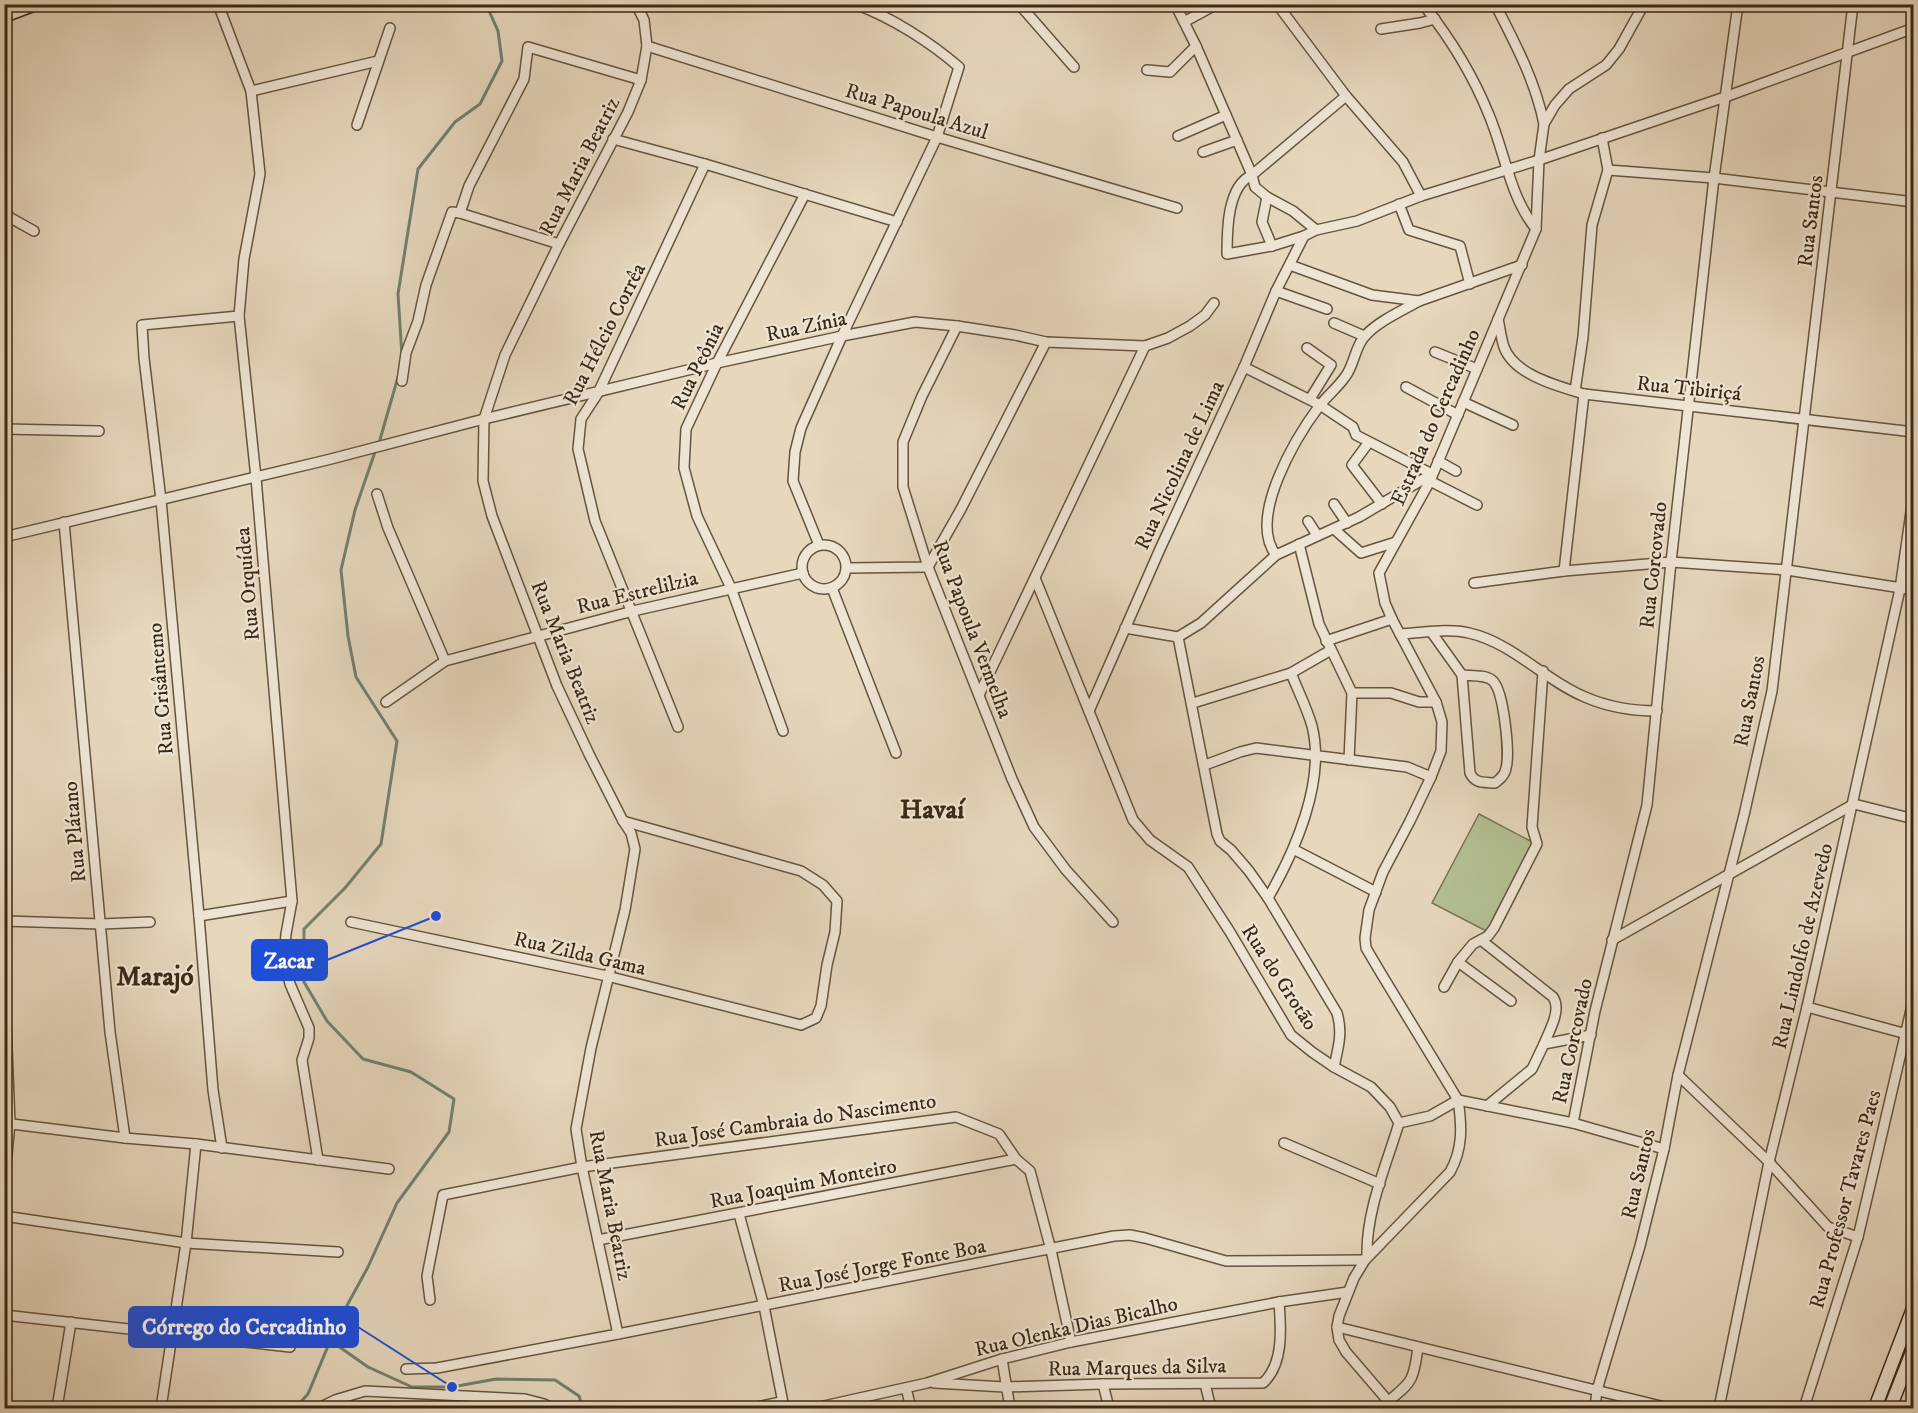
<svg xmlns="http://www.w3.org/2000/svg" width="1918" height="1413" font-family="'IM FELL DW Pica',serif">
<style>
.green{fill:#b3bf93;stroke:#767454;stroke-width:1.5}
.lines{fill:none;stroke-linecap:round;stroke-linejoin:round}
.stream{stroke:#72806f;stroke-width:3}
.street-casing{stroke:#65553f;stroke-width:12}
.secondary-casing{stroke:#3a2a15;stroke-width:15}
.street{stroke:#efe5d4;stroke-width:9}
.secondary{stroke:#efe5d4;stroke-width:12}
.labels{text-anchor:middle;stroke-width:4.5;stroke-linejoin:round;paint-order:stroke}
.street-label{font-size:21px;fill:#3a2a15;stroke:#efe5d4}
.district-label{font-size:27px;font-weight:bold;fill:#3a2a15;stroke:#efe5d4}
.leader{fill:none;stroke:#1d4ed8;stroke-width:2}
.callout-dot{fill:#1d4ed8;stroke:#efe5d4;stroke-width:2}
.callout{fill:#1d4ed8;stroke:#1d4ed8;stroke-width:2}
.callout-label{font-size:22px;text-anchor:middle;font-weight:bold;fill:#fff}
</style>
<rect width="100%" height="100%" fill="#e6d7bd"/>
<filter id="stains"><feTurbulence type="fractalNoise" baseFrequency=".00333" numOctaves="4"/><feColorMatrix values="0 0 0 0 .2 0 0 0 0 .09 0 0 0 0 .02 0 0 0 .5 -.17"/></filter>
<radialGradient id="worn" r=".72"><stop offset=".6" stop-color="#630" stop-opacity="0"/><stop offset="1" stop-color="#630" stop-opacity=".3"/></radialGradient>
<!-- green -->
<polygon class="green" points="1479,814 1536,844 1490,933 1432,903"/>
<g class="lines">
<!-- stream -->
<g class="stream">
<polyline points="402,356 398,294 418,169 455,122 480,104 502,61 498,31 486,4"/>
<polyline points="379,443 398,377"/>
<polyline points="331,1341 368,1367 412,1387 452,1387 496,1379 555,1380 579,1396 583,1408"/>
<polyline points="295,1408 308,1394 338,1322 368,1267 397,1203 449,1132 454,1099 411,1072 363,1059 327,1021 304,982 304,929 345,888 381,844 397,741 356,677 348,636 341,570 355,510 376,449"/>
</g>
<defs>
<g id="street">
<polyline points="218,4 251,91 260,174 244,259 239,316 256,478 292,901 286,934 284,958 290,984 309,1028 309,1038 302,1060 318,1160"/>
<polyline points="1019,4 1074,67"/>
<polyline points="1175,4 1196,46 1226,115 1252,175 1255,187 1267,197 1293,211 1316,230"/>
<polyline points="1277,4 1346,96 1403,162 1421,196"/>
<path d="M1423,4C1450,38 1473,75 1489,115C1505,153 1510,197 1536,229"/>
<path d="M1495,4C1515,43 1535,80 1544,124"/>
<polyline points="1184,22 1217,4"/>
<polyline points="1381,29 1420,23 1435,19"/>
<polyline points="647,46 937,137 1177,208"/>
<polyline points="1147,70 1170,72 1196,46"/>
<polyline points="251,91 378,61"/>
<path d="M1346,96L1252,175C1227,186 1227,231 1227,254L1272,246L1304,236L1316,230L1357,221L1421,196L1539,160L1725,97L1914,28"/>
<polyline points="357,125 390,28"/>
<polyline points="1178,136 1226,115"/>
<polyline points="613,139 705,164 897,222"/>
<polyline points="1203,152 1237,140"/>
<polyline points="1608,170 1714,178 1914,202"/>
<polyline points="1267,197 1262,222 1272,246"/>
<polyline points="1399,204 1409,230 1460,246 1470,284"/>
<polyline points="4,207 9,217 34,231"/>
<polyline points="460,213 469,186 524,79 528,47 641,80"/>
<polyline points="1290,265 1372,295 1419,301 1522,265"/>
<polyline points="1276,291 1327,309"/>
<path d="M1498,319C1500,328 1501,338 1504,347C1514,375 1558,386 1584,394L1914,432"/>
<polyline points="1334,323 1364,336"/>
<polyline points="957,326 922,396 903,442 903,487 928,567 1012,779 1034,827 1066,870 1113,922"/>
<polyline points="1307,348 1331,365 1310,399"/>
<polyline points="1435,352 1477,369"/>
<polyline points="1244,367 1320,405 1353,427 1356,435 1432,474"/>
<polyline points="402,381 406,353 418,321 426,285 452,212 460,213 559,244"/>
<polyline points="1406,387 1458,415"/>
<polyline points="1575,391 1583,337 1592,225 1608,170 1602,138"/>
<polyline points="1463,402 1513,425"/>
<polyline points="4,429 99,431"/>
<polyline points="1369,442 1352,465 1382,504"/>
<polyline points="1438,461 1456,471"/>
<polyline points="1430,481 1477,505"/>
<polyline points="377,494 388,528 445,661"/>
<polyline points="1334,504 1347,523"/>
<polyline points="1308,521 1317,535"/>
<polyline points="64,522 110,1032 125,1138"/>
<polyline points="1334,529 1361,553 1396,542"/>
<polyline points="4,537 327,460 484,419 717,363 842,336 915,322 957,326 1015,335 1046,342 1145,346 1168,338 1190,326 1205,315 1214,303"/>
<polyline points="1299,544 1319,624 1352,693 1349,760"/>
<path d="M819,545L793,481L795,452L801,428L842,336L937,137L959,67C930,42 891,17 855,4"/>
<circle cx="824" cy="567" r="22"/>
<path d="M1276,555C1247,518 1296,437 1320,405C1328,395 1338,387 1345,377C1354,366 1355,346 1365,336C1377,322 1403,310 1419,301"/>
<polyline points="847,568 928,567 961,509 1046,342"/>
<polyline points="1564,571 1584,394"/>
<path d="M1035,578L1133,820L1150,840L1188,867L1230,932L1291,1035L1312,1052L1334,1067L1371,1087L1390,1107L1399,1123C1386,1166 1366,1211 1367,1256"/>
<polyline points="1474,583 1564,571 1671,562 1787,570 1914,590"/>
<polyline points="1903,584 1914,566"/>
<polyline points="832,588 896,753"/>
<path d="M1125,628L1178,637L1217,834L1220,841L1231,850L1249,871L1268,898L1337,1013C1343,1033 1338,1048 1334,1067"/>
<polyline points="1432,633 1462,675"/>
<path d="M1400,634C1422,633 1448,628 1469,633C1513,643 1544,680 1585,697C1608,707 1632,711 1657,711"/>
<polyline points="1178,637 1201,623 1276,555 1359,517 1432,474"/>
<polyline points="1326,641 1392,619"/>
<path d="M1462,675C1471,676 1486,674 1493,681C1504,692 1510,754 1506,768C1505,775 1500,779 1495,783C1484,782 1475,784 1470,773Z"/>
<polyline points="1352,693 1391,693 1419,702 1436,702"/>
<polyline points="979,695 1145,346"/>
<polyline points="386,702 445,661 633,611 803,573"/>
<polyline points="1193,703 1291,673 1331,650"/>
<polyline points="1089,711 1160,549 1244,367 1276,291 1304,236"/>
<polyline points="678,727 595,521 578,449 581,419 598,393 705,164"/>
<polyline points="783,731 731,588 697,516 684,468 686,429 717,363 805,194"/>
<polyline points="1205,765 1240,752 1256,748 1407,767 1431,777"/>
<polyline points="1293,849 1376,892"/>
<path d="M1268,898C1295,851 1326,781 1312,726C1307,708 1298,691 1291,673"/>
<polyline points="199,916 292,901"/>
<polyline points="4,921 101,924 150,922"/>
<polyline points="351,922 607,976 801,1025 816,1018 821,1006 827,965 835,932 837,901 823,885 801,871 623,821"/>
<path d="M1481,940L1553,997C1562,1010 1549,1031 1544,1044"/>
<polyline points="1612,940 1854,804 1914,819"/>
<polyline points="4,974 10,1123 4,1185"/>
<polyline points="1444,987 1458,962"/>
<polyline points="1511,1001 1458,962 1473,944 1488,936 1494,928 1537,844 1532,827 1543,671"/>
<polyline points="1807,1007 1914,1036"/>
<polyline points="1678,1075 1769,1162 1828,1227 1858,1237"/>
<polyline points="1487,1106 1532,1069 1544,1044 1591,1035"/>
<polyline points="4,1123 125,1138 196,1144 389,1169"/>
<polyline points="1399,1123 1430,1116 1458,1100 1573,1123 1664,1149"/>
<polyline points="1573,1123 1595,1011 1647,805 1671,562 1714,178 1738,4"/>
<polyline points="1284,1143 1380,1184"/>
<polyline points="222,1148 213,1090 199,916 161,500 144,358 142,325 239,316"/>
<polyline points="739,1214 764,1306 784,1408"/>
<polyline points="4,1216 186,1243 338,1252"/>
<polyline points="598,1240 1016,1159"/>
<polyline points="430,1300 427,1276 443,1195 582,1167 956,1117 999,1134 1016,1159 1030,1171 1051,1250 1071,1342"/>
<polyline points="4,1315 290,1347"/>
<polyline points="1337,1327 1669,1408"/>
<polyline points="618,1334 582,1167 576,1129 591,1048 625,910 635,849 631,833 623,821 589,754 557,686 492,516 483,481 484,419 505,355 559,244 628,112 641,80 647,46 644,20 636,4"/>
<polyline points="1002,1359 1010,1408"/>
<polyline points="406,1369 437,1368 618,1334 1114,1236 1130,1235 1145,1238 1226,1261 1365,1260"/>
<path d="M934,1383L1005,1387L1103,1384L1263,1383C1284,1364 1281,1328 1279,1302"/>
<polyline points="1103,1384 1109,1408"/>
<polyline points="1205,1384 1211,1408"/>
<polyline points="906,1388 911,1408"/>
<polyline points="57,1408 71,1322"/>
<polyline points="161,1408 186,1243 196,1144"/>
<polyline points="319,1408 335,1400 365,1391 525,1399 544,1404 551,1408"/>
<polyline points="752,1408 781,1402"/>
<polyline points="815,1408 927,1383 1002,1359 1071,1342 1279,1302 1348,1292"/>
<path d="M1381,1408C1409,1382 1413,1388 1418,1347"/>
<path d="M1394,1408L1346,1352L1339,1340L1337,1327L1339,1316L1354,1278L1365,1260L1450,1172C1463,1149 1462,1126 1458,1100L1382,975L1366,948L1365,938L1369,910L1383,872L1410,821L1431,777L1441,751L1442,722L1436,702L1392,619L1385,603L1379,573L1430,481L1536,229L1539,160L1544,124L1555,105L1569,89L1606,65L1619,49L1644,4"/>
<polyline points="1595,1408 1597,1390 1640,1246 1664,1149 1678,1075 1744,815 1772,691 1853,4"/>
<polyline points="1719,1408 1769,1162 1807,1007 1900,589 1914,491"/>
<polyline points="1804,1408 1858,1237 1914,997"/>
</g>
<g id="secondary">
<polyline points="4,16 36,4"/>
<polyline points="1875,1408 1914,1306"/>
<polyline points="1890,1408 1914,1347"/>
</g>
</defs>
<!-- street casing -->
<use href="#street" class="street-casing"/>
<!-- secondary casing -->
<use href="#secondary" class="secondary-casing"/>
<!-- street -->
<use href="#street" class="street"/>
<!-- secondary -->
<use href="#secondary" class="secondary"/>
</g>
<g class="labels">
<!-- street labels -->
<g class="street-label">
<text transform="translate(917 111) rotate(17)" y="7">Rua Papoula Azul</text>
<text transform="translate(579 166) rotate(-63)" y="7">Rua Maria Beatriz</text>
<text transform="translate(1810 221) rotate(-83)" y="7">Rua Santos</text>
<text transform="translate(806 326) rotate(-12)" y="7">Rua Zínia</text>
<text transform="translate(604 334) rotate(-63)" y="7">Rua Hélcio Corrêa</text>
<text transform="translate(697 366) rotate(-64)" y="7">Rua Peônia</text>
<text transform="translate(1689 388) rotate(6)" y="7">Rua Tibiriçá</text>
<text transform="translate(1435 417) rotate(-66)" y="7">Estrada do Cercadinho</text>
<text transform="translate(1179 465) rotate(-65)" y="7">Rua Nicolina de Lima</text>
<text transform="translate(1653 565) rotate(-84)" y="7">Rua Corcovado</text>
<text transform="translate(247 584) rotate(-95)" y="7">Rua Orquídea</text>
<text transform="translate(637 592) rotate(-14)" y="7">Rua Estrelilzia</text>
<text transform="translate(973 629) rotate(69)" y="7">Rua Papoula Vermelha</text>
<text transform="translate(566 652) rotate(68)" y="7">Rua Maria Beatriz</text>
<text transform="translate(160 689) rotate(-95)" y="7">Rua Crisântemo</text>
<text transform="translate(1749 701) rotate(-79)" y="7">Rua Santos</text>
<text transform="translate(74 832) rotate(-95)" y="7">Rua Plátano</text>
<text transform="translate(1802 946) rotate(-77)" y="7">Rua Lindolfo de Azevedo</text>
<text transform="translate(580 953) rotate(13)" y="7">Rua Zilda Gama</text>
<text transform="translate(1280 977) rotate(57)" y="7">Rua do Grotão</text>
<text transform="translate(1572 1041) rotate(-78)" y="7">Rua Corcovado</text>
<text transform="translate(795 1120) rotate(-8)" y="7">Rua José Cambraia do Nascimento</text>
<text transform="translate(1638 1174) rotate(-77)" y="7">Rua Santos</text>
<text transform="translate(803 1183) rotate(-11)" y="7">Rua Joaquim Monteiro</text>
<text transform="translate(1845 1199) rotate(-75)" y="7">Rua Professor Tavares Paes</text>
<text transform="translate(611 1205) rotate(79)" y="7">Rua Maria Beatriz</text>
<text transform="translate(882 1265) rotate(-11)" y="7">Rua José Jorge Fonte Boa</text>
<text transform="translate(1076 1326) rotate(-13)" y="7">Rua Olenka Dias Bicalho</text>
<text transform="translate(1137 1367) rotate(-1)" y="7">Rua Marques da Silva</text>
</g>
<!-- district labels -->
<g class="district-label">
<text x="932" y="818">Havaí</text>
<text x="155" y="985">Marajó</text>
</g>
</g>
<!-- callouts -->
<path class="leader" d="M436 916L327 960M452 1387L358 1327"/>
<g class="callout-dot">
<circle cx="436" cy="916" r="6"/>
<circle cx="452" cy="1387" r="6"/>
</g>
<g class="callout">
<rect x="252" y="940" width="75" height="40" rx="6"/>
<rect x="129" y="1307" width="229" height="40" rx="6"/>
</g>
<g class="callout-label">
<text x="289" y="968">Zacar</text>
<text x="244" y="1334">Córrego do Cercadinho</text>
</g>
<!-- margin -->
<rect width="1918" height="1413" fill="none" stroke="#e6d7bd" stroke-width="24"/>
<rect x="6" y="6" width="1906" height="1401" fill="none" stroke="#3a2a15" stroke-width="3"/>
<rect x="12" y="12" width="1894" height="1389" fill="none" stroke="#3a2a15" stroke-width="1.5"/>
<rect width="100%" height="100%" filter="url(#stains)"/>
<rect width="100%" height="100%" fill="url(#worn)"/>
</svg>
